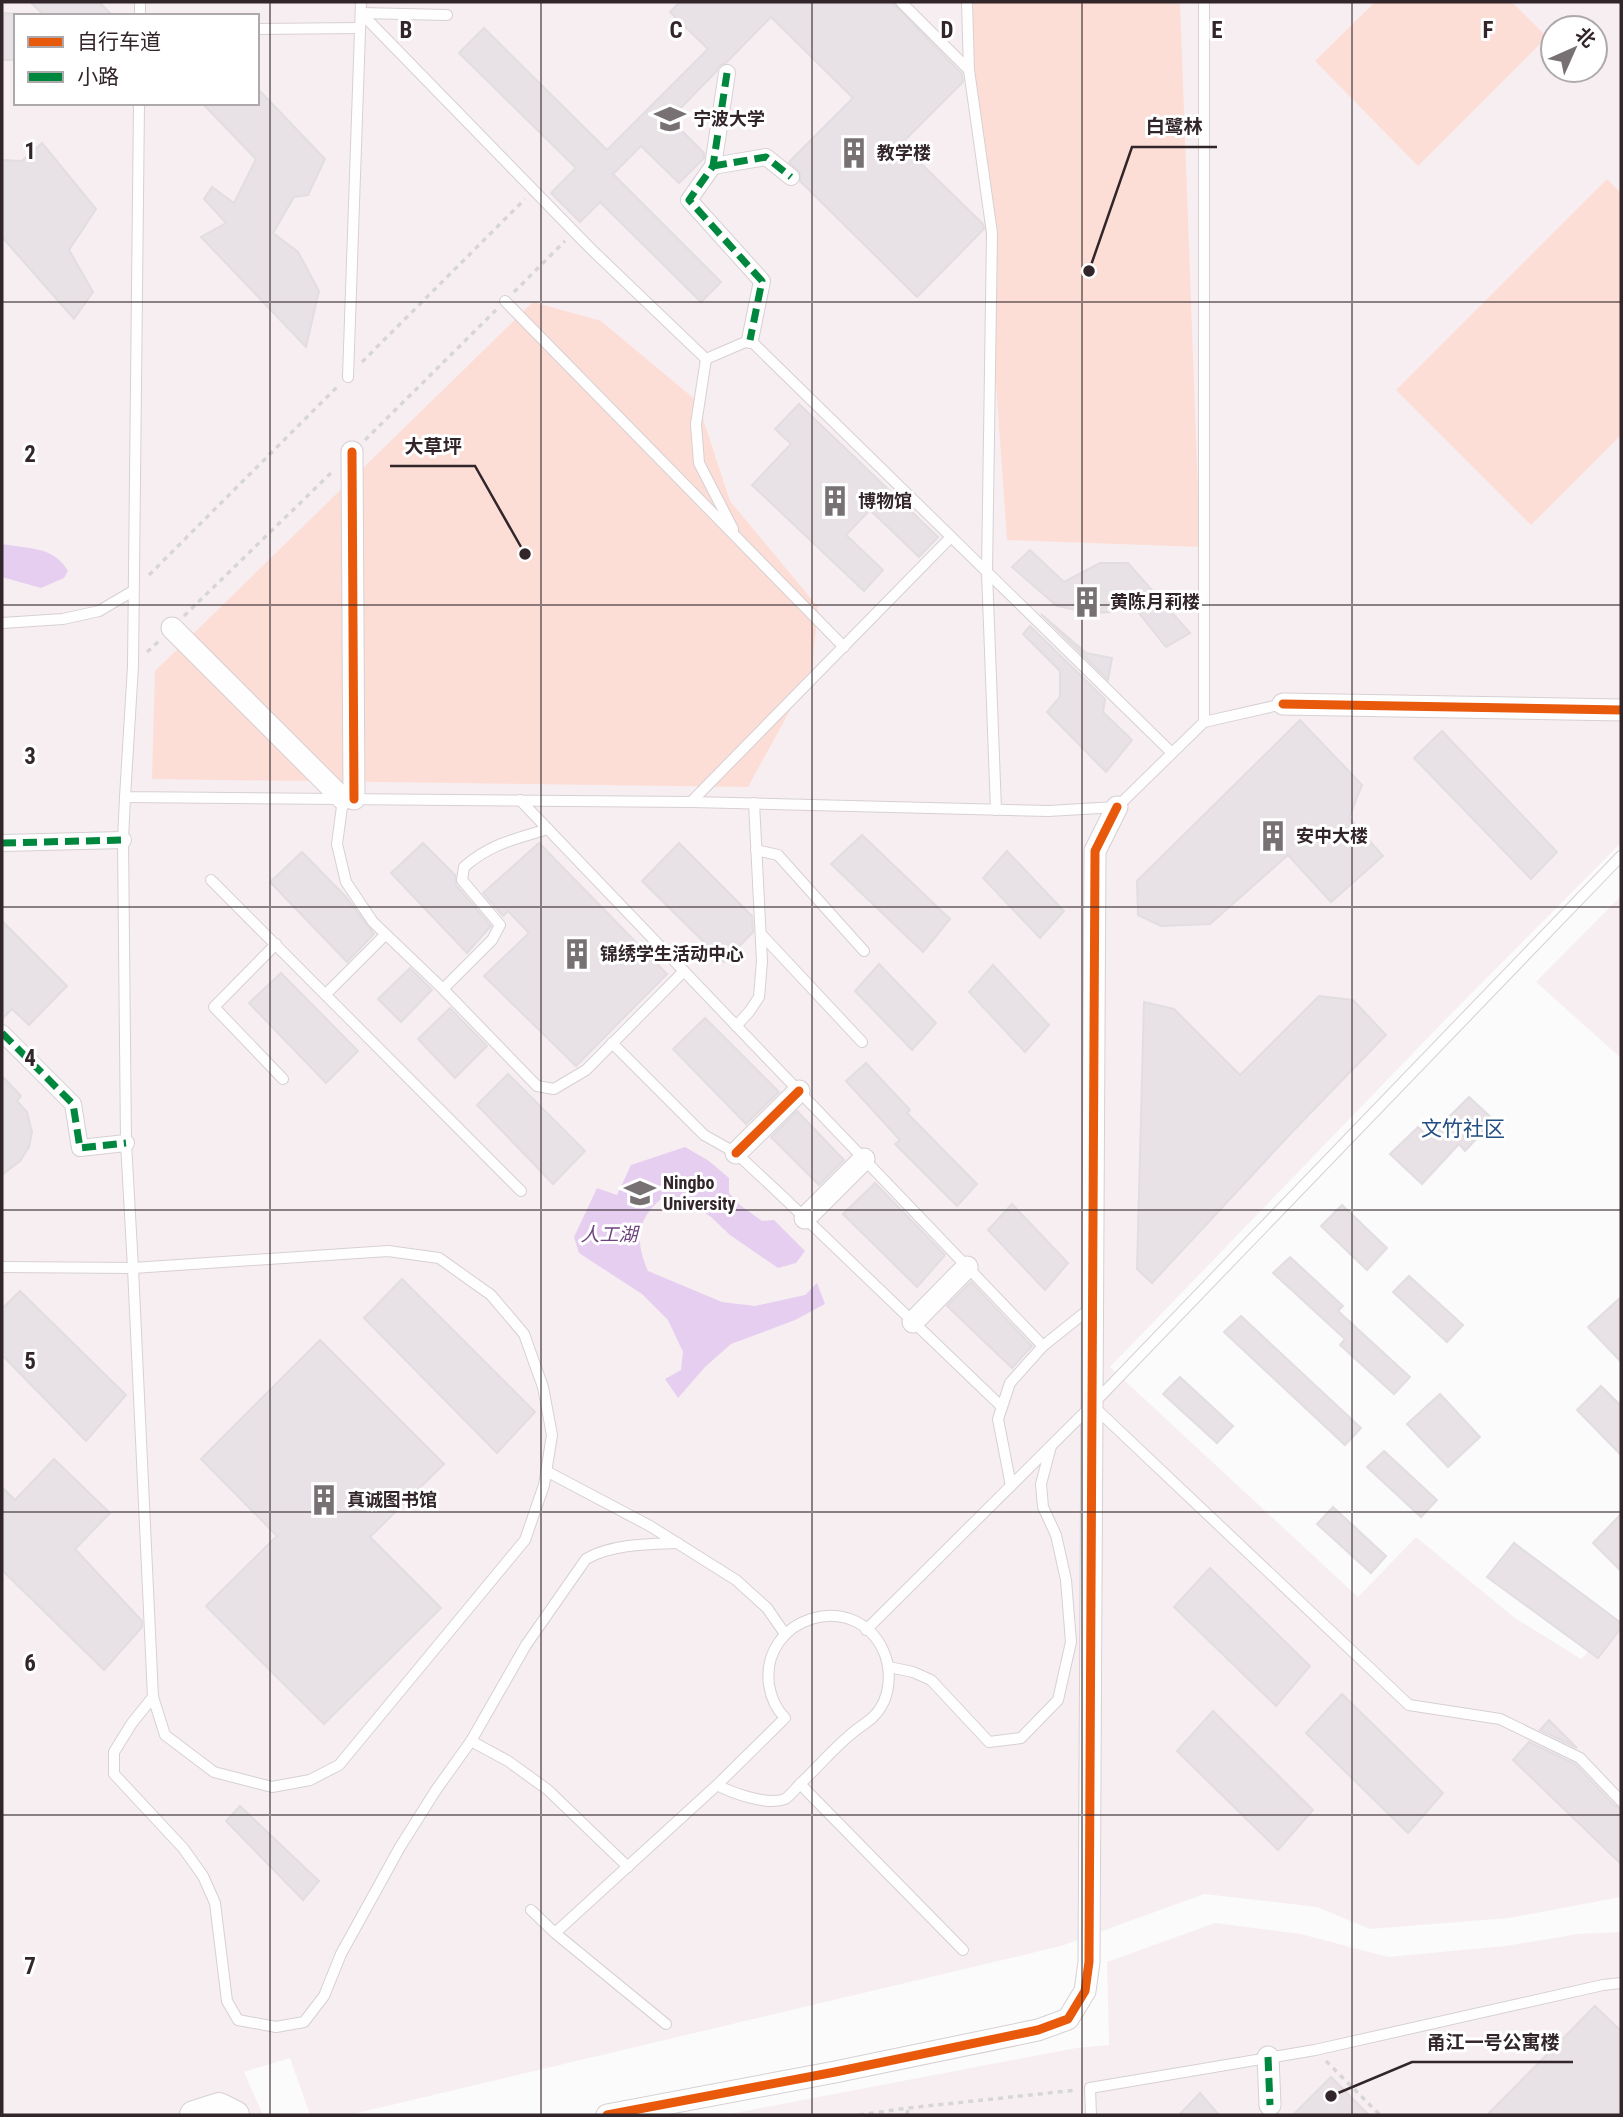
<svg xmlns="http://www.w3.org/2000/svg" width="1623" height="2117" font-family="'Roboto Condensed','Noto Sans SC',sans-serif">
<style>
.built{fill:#f7eef1;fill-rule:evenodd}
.green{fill:#fdded6}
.water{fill:#e6cef0}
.building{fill:#e8e2e7;stroke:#e2dde1;stroke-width:2}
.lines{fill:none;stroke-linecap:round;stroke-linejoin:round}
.service-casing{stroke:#d7d0d2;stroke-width:12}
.pedestrian-casing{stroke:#d7d0d2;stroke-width:18}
.minor-casing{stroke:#d7d0d2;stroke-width:23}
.tertiary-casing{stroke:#d7d0d2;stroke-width:30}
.path{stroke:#d7d6d6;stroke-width:3.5;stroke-dasharray:5 5;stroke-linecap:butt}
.service{stroke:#fefefe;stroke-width:10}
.pedestrian{stroke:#fefefe;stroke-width:16}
.minor{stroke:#fefefe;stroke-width:21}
.tertiary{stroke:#fefefe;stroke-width:28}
.quiet{stroke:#00873e;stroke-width:7;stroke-dasharray:14 7;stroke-linecap:butt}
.cycleway-casing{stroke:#fff;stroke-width:13}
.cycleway{stroke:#e8590c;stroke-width:9}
.grid{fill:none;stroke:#32262a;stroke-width:2;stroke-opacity:0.55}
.labels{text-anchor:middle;stroke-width:6;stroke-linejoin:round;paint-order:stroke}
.poi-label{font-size:18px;font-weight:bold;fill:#32262a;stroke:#fff;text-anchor:start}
.water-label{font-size:19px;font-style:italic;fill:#6e4380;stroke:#fff}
.quarter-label{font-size:21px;fill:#224e82;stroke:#fff}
.grid-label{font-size:23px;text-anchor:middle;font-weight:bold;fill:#32262a;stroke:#fff;stroke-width:6;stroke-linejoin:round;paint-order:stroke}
.leader{fill:none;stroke:#32262a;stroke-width:2.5}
.callout-dot{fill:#32262a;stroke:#fff;stroke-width:2.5}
.callout-label{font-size:19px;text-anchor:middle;font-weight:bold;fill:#32262a;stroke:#fff;stroke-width:6;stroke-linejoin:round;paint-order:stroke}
</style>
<rect width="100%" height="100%" fill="#fbfbfb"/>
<!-- built -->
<g class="built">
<path d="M2,2H1621V843L1445,1020L1110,1367L1358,1597L1416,1537L1515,1618L1581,1659L1621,1619V1897L1509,1918L1370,1929L1317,1907L1204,1894L1061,1946L349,2115H310L290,2058L244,2072L263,2115H2ZM16,16H257V103H16ZM1553,28H1595V70H1553Z"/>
<polygon points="1621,896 1621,1058 1536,982"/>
<polygon points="1215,1923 1301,1934 1388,1957 1505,1946 1578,1934 1621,1932 1621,2115 724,2115 1076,2048 1109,2045 1107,1962"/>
</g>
<!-- green -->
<g class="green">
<polygon points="969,2 1180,2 1200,547 1007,540"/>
<polygon points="1375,2 1512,2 1547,37 1418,166 1315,61"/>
<polygon points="1607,179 1621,193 1621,435 1531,525 1396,390"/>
<polygon points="533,302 601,321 697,401 730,501 818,607 812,670 748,787 152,779 155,671"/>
</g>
<!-- water -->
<g class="water">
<path d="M2,544C26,549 53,545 68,571L64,578L41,588L2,577Z"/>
<path d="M685,1147L709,1161L729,1178V1193L740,1205L762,1221L774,1220L805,1251L796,1263L778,1268L730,1235L711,1217L685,1199L662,1198C636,1220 635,1241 648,1271L722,1302L755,1306L805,1295L817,1283L825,1304L795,1320L731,1344L705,1367L678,1398L665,1379L681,1370L683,1352L668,1320L642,1294L579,1253L574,1237L597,1188L617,1195L631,1165Z"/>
</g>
<!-- building -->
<g class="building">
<polygon points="30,2 99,2 113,16 45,16"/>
<polygon points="680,2 892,2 962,74 963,82 901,144 983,224 984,229 917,297 800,181 800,173 789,162 853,98 771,17 726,63 719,66 716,72 670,119 704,153 704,158 679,183 641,146 613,174 721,282 701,302 600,202 580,222 551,193 576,168 459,53 484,28 607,150 708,49 670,12"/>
<polygon points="2,13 16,14 16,60 2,60"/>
<polygon points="257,88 325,159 308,195 294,197 273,233 298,252 319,291 306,347 201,237 226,223 204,199 212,187 234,203 256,159 202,103 257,103"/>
<polygon points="42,143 96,209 69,250 93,292 74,319 2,237 2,160 22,161"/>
<polygon points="799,404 938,537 919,557 870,510 846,535 883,570 864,591 752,485 791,444 775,429"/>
<polygon points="1030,550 1064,582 1100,563 1128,563 1190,633 1166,647 1127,598 1112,612 1092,613 1057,606 1012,567"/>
<polygon points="1041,614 1086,653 1112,658 1108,680"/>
<polygon points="1030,626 1105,699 1103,712 1132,740 1106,772 1047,712 1060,697 1060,671 1023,634"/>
<polygon points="1300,720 1362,785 1349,818 1383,856 1331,902 1288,855 1210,924 1161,926 1138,915 1137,881"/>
<polygon points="1442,731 1557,852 1531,879 1414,758"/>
<polygon points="862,835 950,919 923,952 831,864"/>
<polygon points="423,843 455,875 456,885 491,926 467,953 391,873"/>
<polygon points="539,843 667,974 576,1066 484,976 529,933 508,911 503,916 483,893"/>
<polygon points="679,843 752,916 753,932 724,962 642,881"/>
<polygon points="1007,851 1064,911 1040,938 983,878"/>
<polygon points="302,852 346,897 374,934 347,962 270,882"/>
<polygon points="2,921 67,986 29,1025 12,1009 2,1019"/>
<polygon points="879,964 936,1023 912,1050 855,991"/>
<polygon points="993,965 1049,1025 1025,1052 969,992"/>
<polygon points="410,968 432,990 401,1022 378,999"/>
<polygon points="281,973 358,1051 326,1083 249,1003"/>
<polygon points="1319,996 1353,1000 1386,1035 1294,1130 1152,1283 1137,1269 1144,1002 1174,1009 1240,1075"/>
<polygon points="450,1008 487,1046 455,1078 418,1039"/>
<polygon points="705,1018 779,1092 746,1124 673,1049"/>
<polygon points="866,1063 910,1110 907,1113 977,1184 957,1206 895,1144 900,1140 846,1081"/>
<polygon points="508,1074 585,1151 553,1184 477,1105"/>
<polygon points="2,1076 21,1096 17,1101 27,1112 32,1132 29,1147 20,1161 2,1175"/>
<polygon points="1469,1097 1494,1120 1465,1151 1459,1144 1422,1184 1390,1154 1418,1127 1429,1137"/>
<polygon points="797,1111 844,1160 819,1185 771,1137"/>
<polygon points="875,1183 945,1255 917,1287 843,1214"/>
<polygon points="1012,1204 1068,1263 1045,1290 988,1230"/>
<polygon points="1342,1205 1387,1248 1367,1270 1321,1226"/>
<polygon points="1290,1257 1343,1306 1338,1311 1410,1377 1394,1394 1340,1345 1345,1339 1273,1273"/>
<polygon points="1409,1276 1463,1325 1447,1342 1393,1292"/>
<polygon points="402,1279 535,1412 497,1453 364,1318"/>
<polygon points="971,1282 1032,1346 1012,1368 947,1306"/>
<polygon points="20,1291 126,1395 86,1441 2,1355 2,1309"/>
<polygon points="1621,1297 1621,1362 1588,1327"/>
<polygon points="1241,1316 1361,1428 1345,1445 1224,1332"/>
<polygon points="320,1340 444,1464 370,1537 441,1608 324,1724 206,1606 277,1536 201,1459"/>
<polygon points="1180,1377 1233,1426 1217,1443 1163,1394"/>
<polygon points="1601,1386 1621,1406 1621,1455 1577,1410"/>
<polygon points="1440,1394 1480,1437 1448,1467 1407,1424"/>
<polygon points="1384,1451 1437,1500 1421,1517 1367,1467"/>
<polygon points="54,1459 110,1513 75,1549 142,1621 142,1627 104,1670 2,1570 2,1487 15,1500"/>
<polygon points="1333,1507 1386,1556 1371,1573 1317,1524"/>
<polygon points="1621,1514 1621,1571 1593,1543"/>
<polygon points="1514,1543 1621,1623 1621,1628 1598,1658 1487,1577"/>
<polygon points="1210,1568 1310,1666 1276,1706 1174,1607"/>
<polygon points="1342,1694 1443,1793 1408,1833 1306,1733"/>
<polygon points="1213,1711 1313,1810 1278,1850 1177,1751"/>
<polygon points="1549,1720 1577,1748 1540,1730"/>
<polygon points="1529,1742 1575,1764 1615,1806 1621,1809 1621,1864 1513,1760"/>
<polygon points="240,1806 319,1881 303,1900 226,1821"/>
<polygon points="1595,2006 1621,2031 1621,2115 1487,2115"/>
<polygon points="1331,2077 1369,2115 1293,2115"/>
<polygon points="1200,2093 1219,2115 1179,2115"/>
</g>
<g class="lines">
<defs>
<g id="service">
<polyline points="901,2 969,70"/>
<polyline points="967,2 969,70 992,233 987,572 996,810"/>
<polyline points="1204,2 1204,722"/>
<polyline points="361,13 591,249 706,359"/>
<polyline points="361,13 447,15"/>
<polyline points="140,16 140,2"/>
<polyline points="257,29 360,28"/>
<polyline points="139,103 133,666 125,797 691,802 1048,811 1117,807 1204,722 1283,704"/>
<polyline points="505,301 844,647"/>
<polyline points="706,359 750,340 1172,753"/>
<polyline points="706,359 696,424 699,463 733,529"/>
<polyline points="348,377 361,2"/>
<polyline points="2,623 63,619 99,611 133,591"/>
<polyline points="343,799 337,844 346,882 373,922 443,989 537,1086 554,1089 586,1070 684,971"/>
<polyline points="520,800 1043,1346"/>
<polyline points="691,802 951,537"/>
<polyline points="756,850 778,855 864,951"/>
<polyline points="1621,856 1092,1405 1409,1705 1500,1719 1580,1758 1621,1801"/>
<polyline points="211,880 521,1191"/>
<polyline points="761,934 862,1042"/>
<polyline points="276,944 214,1007 283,1079"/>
<path d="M443,989L492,940L500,925L462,880L464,867C490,844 515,839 548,829"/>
<polyline points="326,994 385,935"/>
<polyline points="736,1026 749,1012 759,997 762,961 754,803"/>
<polyline points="612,1043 704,1135 736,1153 781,1195 1002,1407"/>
<polygon points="388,1251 439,1258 491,1295 524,1334 543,1387 552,1435 544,1485 525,1540 339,1765 310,1780 272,1787 214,1772 165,1735 153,1697 133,1268"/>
<polyline points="2,1267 133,1268 126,1143 123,840 125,797"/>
<polyline points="546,1471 650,1526 736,1580 767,1608 785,1634"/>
<polyline points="1011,1486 998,1419 1010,1383 1043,1346 1093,1306"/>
<polyline points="866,1630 1090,1407"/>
<polyline points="889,1667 913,1672 931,1680 989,1742 1021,1738 1058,1700 1071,1642 1066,1580 1056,1535 1043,1507 1041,1484 1051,1446"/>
<path d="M153,1697L132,1723L114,1752V1774L183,1848L203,1876L215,1903L227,2001L238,2020L276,2027L304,2022L324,1996L341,1954L400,1847L436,1790L471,1741L526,1645L586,1559C611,1544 649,1544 678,1543"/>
<polyline points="471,1741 508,1761 548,1790 628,1867"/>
<polyline points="800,1784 963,1950"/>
<polyline points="531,1910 555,1933"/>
<path d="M666,2024L555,1933L717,1785L785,1718C776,1709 771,1697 769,1685C760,1617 854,1588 883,1650C891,1667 891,1690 881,1707C874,1720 861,1725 850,1735C832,1750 817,1768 800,1784C796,1788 790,1796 785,1799C768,1806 732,1793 717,1785"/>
<polyline points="1091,2115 1090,2088 1315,2050 1603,1985 1621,1983"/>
</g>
<g id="pedestrian">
<polyline points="727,73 713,166 689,200 762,281 750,340"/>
<polyline points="713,166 766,157 791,177"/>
<polyline points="2,843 123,840"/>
<polyline points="2,1033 73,1104 80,1148 126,1143"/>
</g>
<g id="minor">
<polyline points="352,452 354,799"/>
<polyline points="172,628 343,799"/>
<polyline points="1283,704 1621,710"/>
<polyline points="736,1153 799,1091"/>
<polyline points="805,1218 864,1159"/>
<polyline points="913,1322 967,1267"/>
<polyline points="1268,2057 1270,2105"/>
<polyline points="607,2115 835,2072 1038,2030 1068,2019 1085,1991 1089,1962 1095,851 1117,807"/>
</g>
<polyline id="tertiary" points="194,2115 219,2107 235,2115"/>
</defs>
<!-- service casing -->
<use href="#service" class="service-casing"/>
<!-- pedestrian casing -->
<use href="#pedestrian" class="pedestrian-casing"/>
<!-- minor casing -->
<use href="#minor" class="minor-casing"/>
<!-- tertiary casing -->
<use href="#tertiary" class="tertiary-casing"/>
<!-- path -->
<g class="path">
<polyline points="514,292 565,241"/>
<polyline points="362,362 525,199"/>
<polyline points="365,440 496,310"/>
<polyline points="149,575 339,385"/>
<polyline points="184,616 334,470"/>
<polyline points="147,652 159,641"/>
<polyline points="1326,2061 1380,2115"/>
<polyline points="859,2115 908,2108 1077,2090"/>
<polyline points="907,2115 908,2108"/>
</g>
<!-- service -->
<use href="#service" class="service"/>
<!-- pedestrian -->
<use href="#pedestrian" class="pedestrian"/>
<!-- minor -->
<use href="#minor" class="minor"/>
<!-- tertiary -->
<use href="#tertiary" class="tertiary"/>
<!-- quiet -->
<g class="quiet">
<polyline points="727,73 713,166 689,200 762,281 750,340"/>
<polyline points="713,166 766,157 791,177"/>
<polyline points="2,843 123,840"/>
<polyline points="2,1033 73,1104 80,1148 126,1143"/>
<polyline points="1268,2057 1270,2105"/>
</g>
<defs>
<g id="cycleway">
<polyline points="352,452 354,799"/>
<polyline points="1283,704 1621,710"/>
<polyline points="736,1153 799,1091"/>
<polyline points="607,2115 835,2072 1038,2030 1068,2019 1085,1991 1089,1962 1095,851 1117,807"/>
</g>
</defs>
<!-- cycleway casing -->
<use href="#cycleway" class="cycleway-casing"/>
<!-- cycleway -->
<use href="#cycleway" class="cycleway"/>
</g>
<!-- grid -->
<path class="grid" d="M270,2V2115M541,2V2115M812,2V2115M1082,2V2115M1352,2V2115M2,302H1621M2,605H1621M2,907H1621M2,1210H1621M2,1512H1621M2,1815H1621"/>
<!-- icons -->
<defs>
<symbol id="school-bare" viewBox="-9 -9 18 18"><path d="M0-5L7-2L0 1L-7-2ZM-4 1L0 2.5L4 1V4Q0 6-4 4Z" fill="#787173" stroke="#fff" stroke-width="2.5" paint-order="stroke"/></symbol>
<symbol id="building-bare" viewBox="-9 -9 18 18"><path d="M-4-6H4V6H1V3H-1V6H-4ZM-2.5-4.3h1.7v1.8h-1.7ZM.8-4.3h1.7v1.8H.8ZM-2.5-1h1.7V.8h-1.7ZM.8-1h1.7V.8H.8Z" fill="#787173" stroke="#fff" stroke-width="2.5" paint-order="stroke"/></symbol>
<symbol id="university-bare" viewBox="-9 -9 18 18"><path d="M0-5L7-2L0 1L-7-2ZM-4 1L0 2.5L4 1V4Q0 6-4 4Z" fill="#787173" stroke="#fff" stroke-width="2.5" paint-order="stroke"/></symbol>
</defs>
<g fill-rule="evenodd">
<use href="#school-bare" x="648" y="97" width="44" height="44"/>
<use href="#building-bare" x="832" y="131" width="44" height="44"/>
<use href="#building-bare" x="813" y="479" width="44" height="44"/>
<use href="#building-bare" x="1065" y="580" width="44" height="44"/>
<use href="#building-bare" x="1251" y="814" width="44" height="44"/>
<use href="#building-bare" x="555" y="932" width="44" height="44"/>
<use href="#university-bare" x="618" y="1171" width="44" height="44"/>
<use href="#building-bare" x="302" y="1478" width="44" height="44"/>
</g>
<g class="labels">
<!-- poi labels -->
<g class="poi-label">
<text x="693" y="125">宁波大学</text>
<text x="877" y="159">教学楼</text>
<text x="858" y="507">博物馆</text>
<text x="1110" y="608">黄陈月莉楼</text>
<text x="1296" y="842">安中大楼</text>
<text x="600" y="960">锦绣学生活动中心</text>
<text x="663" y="1189">Ningbo<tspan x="663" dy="21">University</tspan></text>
<text x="347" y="1506">真诚图书馆</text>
</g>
<!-- water labels -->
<g class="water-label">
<text x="609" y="1241">人工湖</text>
</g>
<!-- quarter labels -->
<g class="quarter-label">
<text x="1463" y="1136">文竹社区</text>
</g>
</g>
<g class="grid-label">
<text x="406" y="38">B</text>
<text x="676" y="38">C</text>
<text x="947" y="38">D</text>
<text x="1217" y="38">E</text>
<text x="1488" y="38">F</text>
<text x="30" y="159">1</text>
<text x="30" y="462">2</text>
<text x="30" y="764">3</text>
<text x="30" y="1066">4</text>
<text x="30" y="1369">5</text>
<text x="30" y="1671">6</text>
<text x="30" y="1974">7</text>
</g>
<!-- callouts -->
<path class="leader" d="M1089 271L1132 147H1217M525 554L475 466H390M1331 2096L1412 2062H1573"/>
<g class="callout-dot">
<circle cx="1089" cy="271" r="7"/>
<circle cx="525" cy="554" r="7"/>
<circle cx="1331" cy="2096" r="7"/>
</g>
<g class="callout-label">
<text x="1174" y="133">白鹭林</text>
<text x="433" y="453">大草坪</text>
<text x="1493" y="2049">甬江一号公寓楼</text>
</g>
<!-- border -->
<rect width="1623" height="2117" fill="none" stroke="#32262a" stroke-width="7"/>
<!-- legend -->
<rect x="14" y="14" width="245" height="91" fill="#ffffff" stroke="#ada8aa" stroke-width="2"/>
<rect x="28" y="37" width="35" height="10" fill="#e8590c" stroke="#ada8aa" stroke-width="2"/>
<text x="77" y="49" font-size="21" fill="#32262a">自行车道</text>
<rect x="28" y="72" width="35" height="10" fill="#00873e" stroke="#ada8aa" stroke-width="2"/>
<text x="77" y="84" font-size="21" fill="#32262a">小路</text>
<!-- north arrow -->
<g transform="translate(1574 49) rotate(45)"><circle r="33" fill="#ffffff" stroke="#ada8aa" stroke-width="2"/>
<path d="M0-5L12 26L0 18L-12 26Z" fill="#787173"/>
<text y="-10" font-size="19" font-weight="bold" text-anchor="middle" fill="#32262a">北</text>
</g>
</svg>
